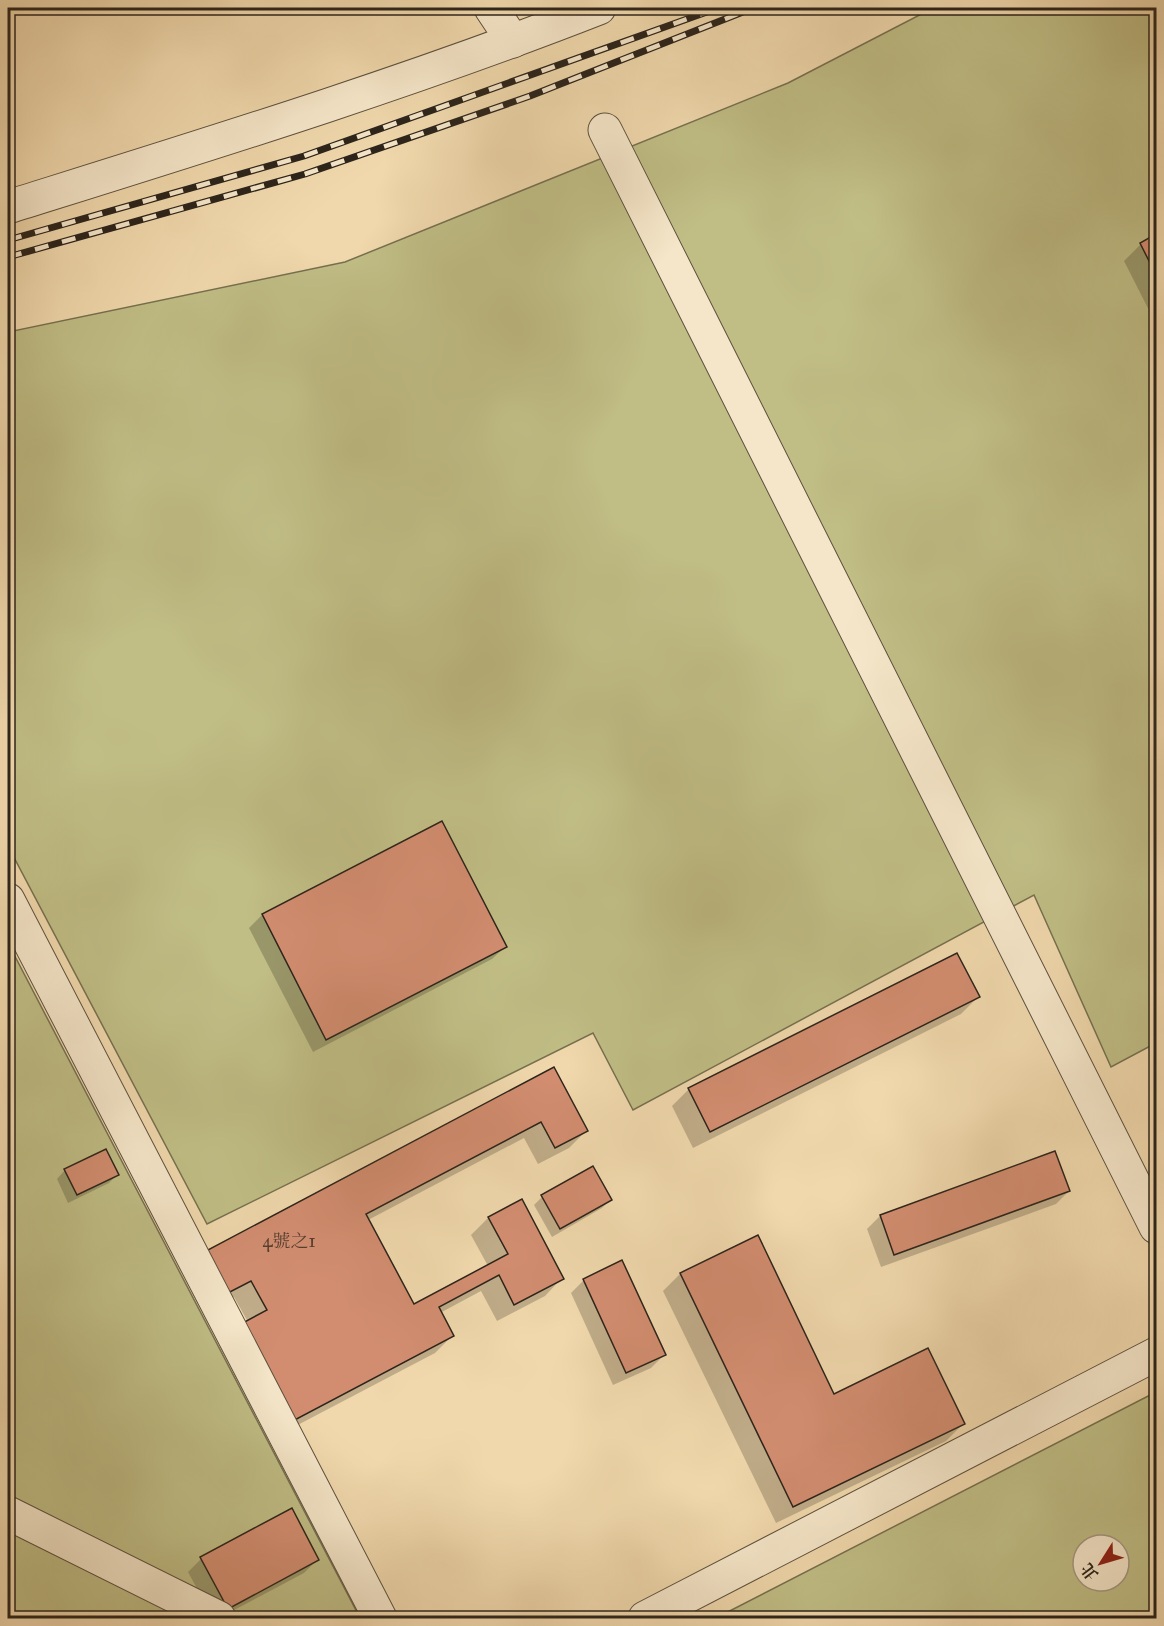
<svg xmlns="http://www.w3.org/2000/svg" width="1164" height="1626" font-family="'IM FELL Great Primer','Noto Serif TC',serif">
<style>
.green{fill:#c0bd85;stroke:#767050;stroke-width:1.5;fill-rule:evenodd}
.shadow{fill:#0003}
.building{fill:#d28d70;stroke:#2c241b;stroke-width:1.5}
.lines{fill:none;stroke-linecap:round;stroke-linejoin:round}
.minor-casing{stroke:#5d513f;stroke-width:35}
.minor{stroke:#f5e6c9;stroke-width:33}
.rail-casing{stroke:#2c241b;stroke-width:7}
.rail{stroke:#f5e6c9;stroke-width:4.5;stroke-dasharray:14;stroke-linecap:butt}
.labels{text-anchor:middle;stroke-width:4.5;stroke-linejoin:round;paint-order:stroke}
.number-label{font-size:18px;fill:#563e30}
</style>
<rect width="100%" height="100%" fill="#f0d8ac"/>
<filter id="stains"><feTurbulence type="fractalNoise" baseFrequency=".00333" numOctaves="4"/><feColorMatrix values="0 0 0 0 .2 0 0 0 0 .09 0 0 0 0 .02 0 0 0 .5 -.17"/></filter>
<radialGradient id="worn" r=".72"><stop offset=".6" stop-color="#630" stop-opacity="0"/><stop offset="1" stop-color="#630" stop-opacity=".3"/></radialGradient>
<!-- green -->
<g class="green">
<polygon points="933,8 1156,8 1156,1043 1111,1067 1034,895 633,1110 593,1033 207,1224 8,846 8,332 345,262 788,83"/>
<polygon points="8,943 360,1618 8,1618"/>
<path d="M1156,1392V1618H716ZM1083,1545H1119V1581H1083Z"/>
</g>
<!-- shadow -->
<g class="shadow">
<polygon points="1156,236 1156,324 1124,261 1141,244"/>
<polygon points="441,823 505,947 492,959 313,1052 249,928 262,915"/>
<polygon points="978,997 961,1014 693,1148 672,1106 689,1089"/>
<polygon points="553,1069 586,1131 569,1148 538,1164 524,1138 368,1220 413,1306 488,1266 471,1235 488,1218 521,1201 562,1278 545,1296 497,1321 481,1291 440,1313 452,1336 435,1353 271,1439 248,1322 234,1297 209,1310 187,1270"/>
<polygon points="65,1170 117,1175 109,1183 68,1203 57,1179"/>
<polygon points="1069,1191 1056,1204 881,1267 867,1229 880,1216"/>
<polygon points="542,1197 610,1200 602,1208 552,1237 534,1205"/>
<polygon points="757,1237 833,1396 963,1424 946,1441 776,1523 663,1291 680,1274"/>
<polygon points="584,1280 664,1355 651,1368 613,1385 571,1293"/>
<polygon points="201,1559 317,1560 304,1573 219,1618 213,1618 188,1572"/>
</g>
<!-- building -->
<g class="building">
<polygon points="1156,234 1156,275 1140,243"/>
<polygon points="442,821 507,947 326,1040 262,914"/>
<polygon points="957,953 980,997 710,1132 688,1088"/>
<polygon points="554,1067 588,1131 555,1148 541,1122 366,1214 414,1304 508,1254 488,1217 522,1199 564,1279 514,1305 499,1275 439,1307 454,1336 289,1423 237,1326 267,1310 251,1281 226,1294 204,1252"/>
<polygon points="106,1149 119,1175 77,1195 64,1169"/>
<polygon points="1055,1151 1070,1191 894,1255 880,1215"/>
<polygon points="593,1166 612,1200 560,1229 541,1195"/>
<polygon points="758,1235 834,1394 928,1348 965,1424 793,1507 680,1273"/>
<polygon points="622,1260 666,1355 626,1373 583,1279"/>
<polygon points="292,1508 319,1560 228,1609 200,1557"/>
</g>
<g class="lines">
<defs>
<g id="minor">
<polyline points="491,8 513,41"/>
<polyline points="605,130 1156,1227"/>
<path d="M8,207C206,145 405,84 599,8"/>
<polyline points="8,900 380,1618"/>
<polyline points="8,1513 219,1618"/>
<polyline points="645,1618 1156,1354"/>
</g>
</defs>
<!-- minor casing -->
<use href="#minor" class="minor-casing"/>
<!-- minor -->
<use href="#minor" class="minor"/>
<defs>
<g id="rail">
<polyline points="8,240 304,156 718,8"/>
<polyline points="8,257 305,174 530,96 753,8"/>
</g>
</defs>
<!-- rail casing -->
<use href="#rail" class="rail-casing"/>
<!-- rail -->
<use href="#rail" class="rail"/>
</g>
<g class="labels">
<!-- number labels -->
<g class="number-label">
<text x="289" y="1247">4號之1</text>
</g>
</g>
<!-- margin -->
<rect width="1164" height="1626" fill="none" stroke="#f0d8ac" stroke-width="30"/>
<rect x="9" y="9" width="1146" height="1608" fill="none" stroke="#2c241b" stroke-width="3"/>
<rect x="15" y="15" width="1134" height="1596" fill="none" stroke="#2c241b" stroke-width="1.5"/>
<!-- north arrow -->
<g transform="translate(1101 1563) rotate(233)"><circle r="28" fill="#f5e6c9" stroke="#a59883" stroke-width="1.5"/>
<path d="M0-4.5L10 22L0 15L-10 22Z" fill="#8f2418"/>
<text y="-9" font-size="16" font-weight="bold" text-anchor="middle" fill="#2c241b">北</text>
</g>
<rect width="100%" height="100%" filter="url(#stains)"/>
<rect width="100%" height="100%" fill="url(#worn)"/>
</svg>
